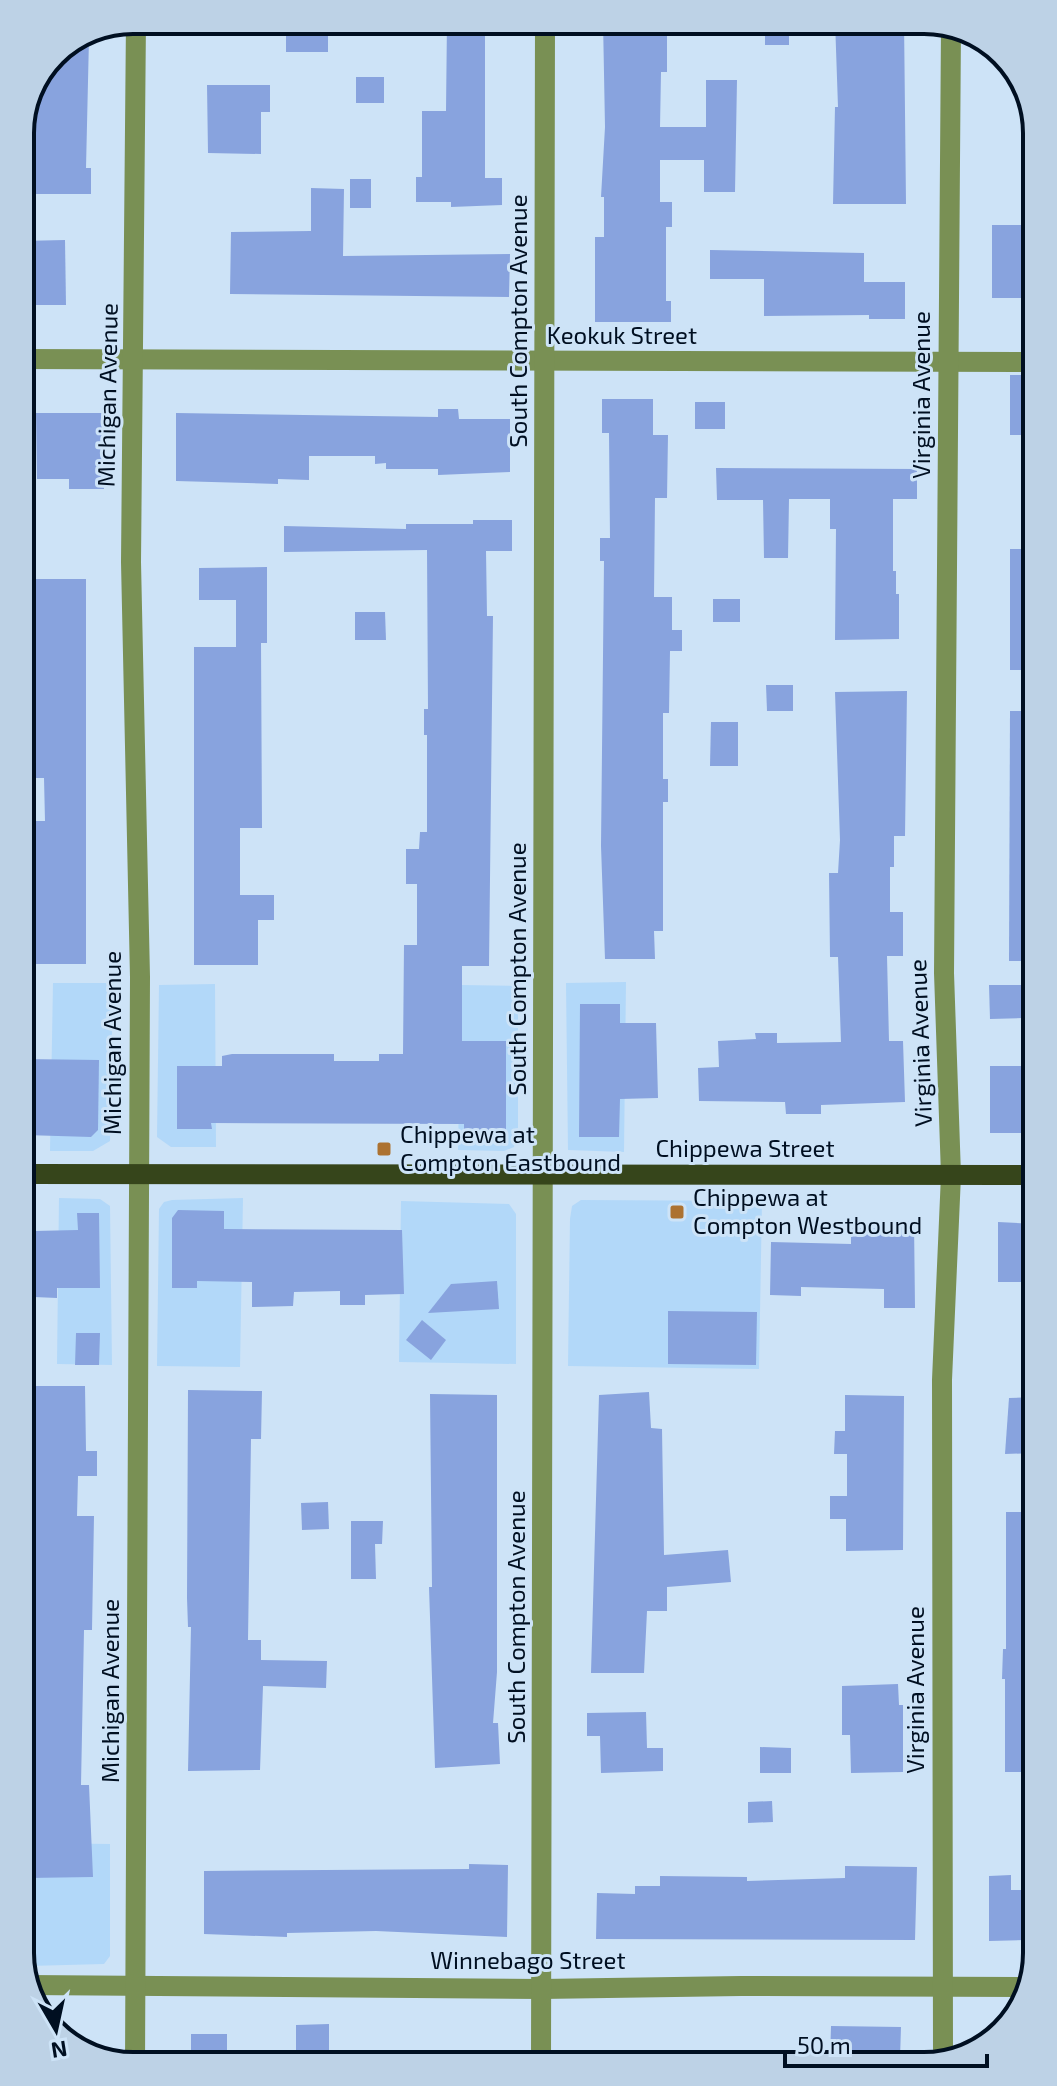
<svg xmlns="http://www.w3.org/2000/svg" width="1057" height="2086" font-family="'Exo 2',sans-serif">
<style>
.built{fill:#b2d8f9}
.building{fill:#88a3de}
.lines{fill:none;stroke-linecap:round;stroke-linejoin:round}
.minor{stroke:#799054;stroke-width:20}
.major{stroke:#36451b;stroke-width:20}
.poi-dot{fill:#ac7231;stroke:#cde3f7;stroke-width:3}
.labels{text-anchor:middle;stroke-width:6;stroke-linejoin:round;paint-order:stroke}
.street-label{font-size:24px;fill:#000f21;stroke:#cde3f7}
.poi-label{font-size:24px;fill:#000f21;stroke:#cde3f7;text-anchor:start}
.rim{fill:none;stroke:#000f21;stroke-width:4}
</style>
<rect width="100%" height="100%" fill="#cde3f7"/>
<!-- built -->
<g class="built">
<polygon points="626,982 624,1152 568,1150 566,983"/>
<polygon points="53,983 113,983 110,1141 93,1151 50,1151"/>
<polygon points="215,984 216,1147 171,1147 157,1137 159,985"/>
<polygon points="461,985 518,986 518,1136 514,1147 504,1151 458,1150"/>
<polygon points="59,1198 100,1199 110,1206 112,1365 57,1364"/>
<polygon points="243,1198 240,1367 157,1366 159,1209 164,1202 172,1200"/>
<polygon points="581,1200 762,1201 759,1369 568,1366 570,1219 572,1206"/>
<polygon points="401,1201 509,1204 516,1214 516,1364 399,1362"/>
<polygon points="28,1843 110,1844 110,1956 104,1964 28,1966"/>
</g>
<!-- building -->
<g class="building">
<rect x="286" y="20" width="42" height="32"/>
<polygon points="447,20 485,20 485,178 502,178 502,205 451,207 451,202 416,202 416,177 422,177 422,111 446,111"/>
<polygon points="603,20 667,20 667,72 661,72 660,127 706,127 706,80 737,80 735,192 704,192 704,160 660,160 660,202 672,202 672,227 666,227 666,301 671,301 671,322 595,322 595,237 604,237 604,197 601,197 605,127"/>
<rect x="765" y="20" width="24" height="25"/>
<polygon points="835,20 904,20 906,204 833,204 835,107 838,107"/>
<polygon points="89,38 86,168 91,168 91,194 32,194 32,150 20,151 20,126 53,53"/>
<rect x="356" y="77" width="28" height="26"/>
<polygon points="207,85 270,85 270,112 261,112 261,154 208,153"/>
<rect x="350" y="179" width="21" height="29"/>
<polygon points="311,188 344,189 343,256 510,254 509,297 230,294 231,232 311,231"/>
<polygon points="992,225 1029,225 1030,298 992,298"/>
<polygon points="65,240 66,305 21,305 21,241"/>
<polygon points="710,250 864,253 864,282 905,282 905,319 869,319 869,315 764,316 764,279 710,279"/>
<rect x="1010" y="375" width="20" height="60"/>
<polygon points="602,399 653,399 653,435 668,435 667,498 655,498 654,597 672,597 672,630 682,630 682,651 670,651 669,713 663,713 663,779 668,779 668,802 663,802 663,931 654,931 655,959 605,959 601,846 604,561 600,561 600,538 610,538 609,433 602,433"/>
<rect x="695" y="402" width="30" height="27"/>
<polygon points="438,409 458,409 459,419 510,419 510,472 438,475 438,469 386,469 386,463 375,464 375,456 309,456 309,480 278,479 278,484 176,481 176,413 438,417"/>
<polygon points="36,413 104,413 104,489 69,489 69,479 37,479"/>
<polygon points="716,468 917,469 917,499 893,499 893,571 896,571 896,594 899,594 899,639 835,640 836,529 830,529 830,499 789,499 788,558 764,558 763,500 717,500"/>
<polygon points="473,520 512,520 512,551 486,551 487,616 493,616 489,966 462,966 462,1041 506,1041 506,1140 464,1140 464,1124 211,1123 212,1129 177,1129 177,1066 222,1066 222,1056 232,1054 334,1054 334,1061 379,1061 379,1054 403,1054 404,945 417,945 417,884 406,884 406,849 419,849 420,832 427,832 427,735 424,735 424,709 428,709 427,550 284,552 284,526 406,529 406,524 473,524"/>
<rect x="1010" y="549" width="21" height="121"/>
<polygon points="267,567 267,643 261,643 262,828 240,828 240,895 274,895 274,920 258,920 258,965 194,965 194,647 236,647 236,600 199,600 199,568"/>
<polygon points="29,579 86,579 86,964 24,964 24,896 32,896 29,821 45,821 44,778 26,778 26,736 23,736 22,617 29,617"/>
<rect x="713" y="599" width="27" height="23"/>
<polygon points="355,612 385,612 386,640 355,640"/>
<polygon points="766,685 793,685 793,711 767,711"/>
<polygon points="907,691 905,836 894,836 894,867 890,867 890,912 903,912 903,956 887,956 889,1041 903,1041 905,1102 821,1105 821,1114 786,1114 785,1102 699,1101 698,1068 719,1067 718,1041 756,1039 755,1033 777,1033 777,1043 841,1042 838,957 830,957 829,873 838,873 840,840 835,692"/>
<polygon points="1010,711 1031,711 1033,961 1009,961"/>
<polygon points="711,722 738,722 738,766 710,766"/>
<polygon points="989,985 1022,985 1022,1018 990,1019"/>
<polygon points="580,1004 620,1004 620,1023 656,1023 658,1098 620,1099 619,1137 579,1137"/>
<polygon points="24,1059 99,1060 98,1130 91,1137 25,1135"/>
<rect x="990" y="1066" width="36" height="67"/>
<polygon points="178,1210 224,1211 224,1229 402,1230 404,1294 365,1295 365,1305 340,1305 340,1291 294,1292 293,1306 252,1307 252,1282 197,1281 197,1288 172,1288 172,1218"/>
<polygon points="77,1213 99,1213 100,1288 57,1288 57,1298 34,1297 34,1231 78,1230"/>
<polygon points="914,1221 915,1308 884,1308 884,1289 801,1287 801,1296 770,1295 771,1242 851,1244 851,1228 884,1228 884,1222"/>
<polygon points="998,1222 1034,1224 1034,1282 998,1282"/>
<polygon points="497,1281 499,1309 428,1313 451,1284"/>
<polygon points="668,1311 757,1312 756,1365 668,1364"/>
<polygon points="422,1320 446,1340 431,1360 406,1340"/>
<polygon points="76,1333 100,1333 99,1365 75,1365"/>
<polygon points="26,1386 85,1386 86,1451 97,1451 97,1476 78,1476 77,1516 94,1516 92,1630 84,1630 81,1785 89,1785 93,1877 28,1878 28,1852 32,1852 27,1752"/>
<polygon points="188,1390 262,1391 261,1439 251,1439 248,1640 261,1640 261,1660 327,1661 326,1688 263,1686 260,1770 188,1771 191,1627 188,1627 187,1598"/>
<polygon points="649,1392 651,1428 662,1429 664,1555 728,1550 731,1582 667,1587 667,1611 647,1611 644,1673 591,1673 599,1395"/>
<polygon points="430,1394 497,1395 497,1672 493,1723 498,1723 500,1764 435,1768 429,1587 432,1587"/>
<polygon points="845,1395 904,1396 903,1550 846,1551 846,1519 830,1519 830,1496 847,1496 847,1454 834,1454 835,1431 845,1431"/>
<polygon points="1034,1397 1035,1453 1005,1454 1009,1398"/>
<polygon points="328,1502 329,1529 302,1530 301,1503"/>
<polygon points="1006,1512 1035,1512 1036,1772 1005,1772 1005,1679 1002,1679 1003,1649 1006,1649"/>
<polygon points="351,1521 383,1521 382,1544 375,1544 376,1579 351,1579"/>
<polygon points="898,1684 899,1705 903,1705 903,1772 851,1773 850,1735 842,1735 842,1686"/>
<polygon points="646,1712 647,1748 663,1748 663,1771 601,1773 600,1736 587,1736 587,1713"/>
<polygon points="760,1747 791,1748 791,1773 760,1773"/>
<polygon points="772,1801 773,1822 748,1823 748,1802"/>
<polygon points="469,1864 508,1865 507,1937 376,1931 287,1933 287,1937 204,1934 204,1871 469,1869"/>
<polygon points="845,1866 917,1867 915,1940 596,1939 597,1893 635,1894 635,1886 660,1886 660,1876 747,1877 747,1881 845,1878"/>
<polygon points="1011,1875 1011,1890 1024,1890 1025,1940 989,1941 989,1876"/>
<polygon points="329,2024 329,2055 296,2055 296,2025"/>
<polygon points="831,2026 901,2027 900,2058 830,2059"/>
<rect x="191" y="2034" width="36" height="30"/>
</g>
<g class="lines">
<!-- minor -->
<g class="minor">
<polyline points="21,359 1030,362"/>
<polyline points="28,1985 541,1989 741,1986 1027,1987"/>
<polyline points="943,2058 942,1380 951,1175 944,973 951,27"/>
<polyline points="541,2062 545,20"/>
<polyline points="135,2066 140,977 131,562 136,20"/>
</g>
<!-- major -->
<polyline class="major" points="25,1174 1033,1175"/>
</g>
<!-- markers -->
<g class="poi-dot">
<rect x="376" y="1141" width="16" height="16" rx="4"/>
<rect x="669" y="1204" width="16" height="16" rx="4"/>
</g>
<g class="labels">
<!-- street labels -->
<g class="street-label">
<text transform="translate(519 321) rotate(-90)" y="8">South Compton Avenue</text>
<text x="622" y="344">Keokuk Street</text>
<text transform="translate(108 395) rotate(-89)" y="8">Michigan Avenue</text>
<text transform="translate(922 395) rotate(-90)" y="8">Virginia Avenue</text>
<text transform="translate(518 969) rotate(-90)" y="8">South Compton Avenue</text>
<text transform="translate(113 1043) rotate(-90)" y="8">Michigan Avenue</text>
<text transform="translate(921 1043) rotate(-92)" y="8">Virginia Avenue</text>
<text x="745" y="1157">Chippewa Street</text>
<text transform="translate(517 1617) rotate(-90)" y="8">South Compton Avenue</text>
<text transform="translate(916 1690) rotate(-90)" y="8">Virginia Avenue</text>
<text transform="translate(111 1691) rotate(-90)" y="8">Michigan Avenue</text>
<text x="528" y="1969">Winnebago Street</text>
</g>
<!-- poi labels -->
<g class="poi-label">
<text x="400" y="1143">Chippewa at<tspan x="400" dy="28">Compton Eastbound</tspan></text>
<text x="693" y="1206">Chippewa at<tspan x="693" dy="28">Compton Westbound</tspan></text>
</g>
</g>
<!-- crop -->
<path d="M0 0H1057V2086H0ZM133 34H924A99 99 0 0 1 1023 133V1953A99 99 0 0 1 924 2052H133A99 99 0 0 1 34 1953V133A99 99 0 0 1 133 34Z" fill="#bdd2e6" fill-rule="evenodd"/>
<path class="rim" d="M133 34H924A99 99 0 0 1 1023 133V1953A99 99 0 0 1 924 2052H133A99 99 0 0 1 34 1953V133A99 99 0 0 1 133 34Z"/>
<!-- north arrow -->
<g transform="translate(56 2030) rotate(171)" stroke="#cde3f7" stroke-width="6" paint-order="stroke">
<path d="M0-6L14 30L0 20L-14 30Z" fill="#000f21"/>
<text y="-12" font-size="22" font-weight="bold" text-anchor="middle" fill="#000f21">N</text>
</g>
<!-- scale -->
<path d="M785 2054v12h202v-12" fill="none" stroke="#000f21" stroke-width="4"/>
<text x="797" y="2054" font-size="24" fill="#000f21" stroke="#cde3f7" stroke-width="6" paint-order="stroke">50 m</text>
</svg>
